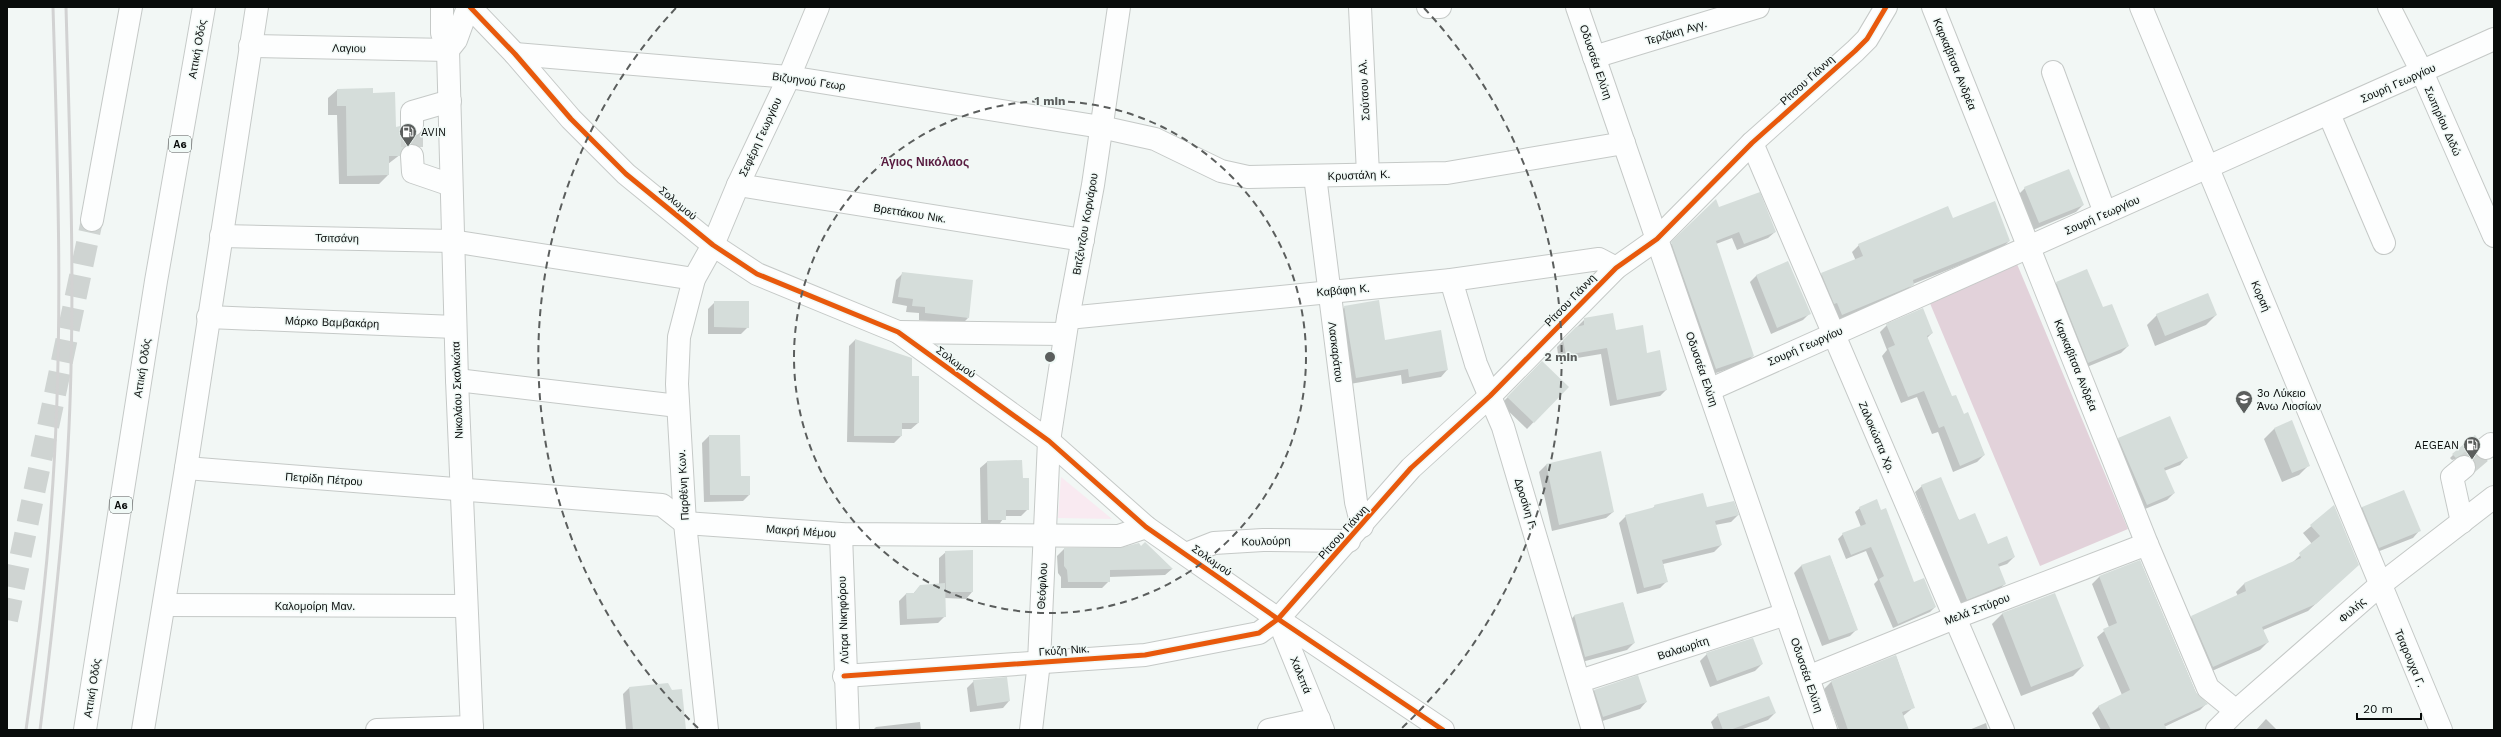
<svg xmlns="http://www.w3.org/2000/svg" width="2501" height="737" font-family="'Work Sans',sans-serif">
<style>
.green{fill:#f9eaf1}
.forest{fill:#e2d2da}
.shadow{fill:#0003}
.building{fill:#d5ddda}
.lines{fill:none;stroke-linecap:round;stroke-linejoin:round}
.minor-tunnel{stroke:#cfd4d2;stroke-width:22;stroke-dasharray:22 11;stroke-linecap:butt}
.highway-tunnel{stroke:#cfd4d2;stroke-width:22;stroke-dasharray:22 11;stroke-linecap:butt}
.minor-casing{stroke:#c5c9c7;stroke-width:24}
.major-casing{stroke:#c5c9c7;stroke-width:24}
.highway-casing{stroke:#c5c9c7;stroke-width:24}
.minor{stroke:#fdfefe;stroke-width:22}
.major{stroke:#fdfefe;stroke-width:22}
.highway{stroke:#fdfefe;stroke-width:22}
.rail{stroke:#d2d2d2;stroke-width:3}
.cycleway-casing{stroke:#f0f9f6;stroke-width:8}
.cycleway{stroke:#e8590c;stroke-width:5}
.ring{fill:none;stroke:#5b5e5d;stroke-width:2;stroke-dasharray:7 5}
.labels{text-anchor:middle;stroke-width:3;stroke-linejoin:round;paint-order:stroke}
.shield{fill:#f0f9f6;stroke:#4e5352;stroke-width:1}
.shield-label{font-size:10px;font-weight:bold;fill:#090c0b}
.street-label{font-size:11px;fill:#090c0b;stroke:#f0f9f6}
.poi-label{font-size:11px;fill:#090c0b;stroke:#f0f9f6;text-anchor:start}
.neighbourhood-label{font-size:12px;font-weight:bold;fill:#581b3f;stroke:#f0f9f6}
.centre{fill:#5b5e5d;stroke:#f0f9f6;stroke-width:2}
.ring-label{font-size:12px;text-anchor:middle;font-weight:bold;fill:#5b5e5d;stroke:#f0f9f6;stroke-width:3;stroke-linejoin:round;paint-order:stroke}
</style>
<rect width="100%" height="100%" fill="#f2f7f5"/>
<!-- green -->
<polygon class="green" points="1061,477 1112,519 1058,518"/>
<!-- forest -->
<polygon class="forest" points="2017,264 2128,529 2040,566 1929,301"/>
<!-- shadow -->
<g class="shadow">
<polygon points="372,89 372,94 395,128 414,144 388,164 388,175 379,184 339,184 337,115 328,115 328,98 337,90"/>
<polygon points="2025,188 2083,205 2076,212 2033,230 2018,195"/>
<polygon points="1716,201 1718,209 1775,232 1768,238 1737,250 1732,238 1716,244 1753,356 1746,363 1710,375 1665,250"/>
<polygon points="1952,219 2009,241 2002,248 1913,284 1906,291 1835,321 1815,281 1822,274 1856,261 1852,252 1859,245"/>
<polygon points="903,273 968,318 962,324 919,320 919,313 906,312 907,306 892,303 896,280"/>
<polygon points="1757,275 1810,313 1803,320 1771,334 1750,282"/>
<polygon points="2057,283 2102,309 2128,346 2121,353 2082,369 2050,290"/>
<polygon points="715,302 748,327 741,334 708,334 708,309"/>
<polygon points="1345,307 1385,341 1447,370 1441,377 1402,384 1401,375 1350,384 1338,314"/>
<polygon points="2157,315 2216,315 2206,325 2155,346 2147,325"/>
<polygon points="1585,319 1615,331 1646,354 1666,390 1660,396 1610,406 1601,354 1559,361 1557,347"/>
<polygon points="1887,325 1932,333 1927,338 1951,398 1963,415 1984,455 1977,462 1953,472 1938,432 1932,434 1917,397 1901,403 1882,356 1887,350 1880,332"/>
<polygon points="855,340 911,377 918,423 911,429 901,429 901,436 894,443 847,442 849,346"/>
<polygon points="1542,362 1567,387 1527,429 1501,404"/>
<polygon points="2291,422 2309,465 2299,475 2282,482 2264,439 2274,429"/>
<polygon points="709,436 740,477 749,495 743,501 704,502 702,443"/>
<polygon points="2119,439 2186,458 2180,465 2164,471 2174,493 2167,500 2140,511 2112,446"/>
<polygon points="2473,450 2475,456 2483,463 2473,472 2465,458 2458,458 2452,460 2450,458 2453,455"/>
<polygon points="1600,453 1613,512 1606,518 1552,531 1539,472 1546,465"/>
<polygon points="987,462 1022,479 1028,509 1021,516 1005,516 998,526 981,526 980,468"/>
<polygon points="1922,486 1987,545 2014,557 2007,564 1998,567 2005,584 1998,590 1960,606 1915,492"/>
<polygon points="1655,506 1706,508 1738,515 1731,522 1715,525 1721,545 1714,552 1663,564 1667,581 1660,588 1637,594 1619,523 1626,516 1651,510"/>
<polygon points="2334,507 2350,572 2308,611 2263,630 2268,642 2260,650 2205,674 2184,625 2192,617 2238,596 2236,592 2244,584 2292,563 2312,544 2303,533"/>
<polygon points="2362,507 2419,531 2413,538 2372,554 2356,514"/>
<polygon points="1860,508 1914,583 1935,607 1930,612 1893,628 1874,584 1878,580 1866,551 1846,559 1838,539 1843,534 1861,527 1855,512"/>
<polygon points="1145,543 1172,569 1165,575 1109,577 1109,581 1102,588 1061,588 1061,577 1058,573 1057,556 1064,549 1119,550 1141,547"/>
<polygon points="946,552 972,592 966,599 945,598 945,616 938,623 900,625 899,601 906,594 913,594 920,586 939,584 939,558"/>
<polygon points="1830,556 1857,629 1850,636 1822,646 1794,573 1801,566"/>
<polygon points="2140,561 2196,693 2206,704 2200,710 2164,727 2166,730 2101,730 2092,713 2099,706 2122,695 2097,637 2109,627 2092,584 2099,577"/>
<polygon points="2054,594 2083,666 2073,676 2021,696 1992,624 2002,614"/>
<polygon points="1623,603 1634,643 1627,650 1578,663 1568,623 1574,616"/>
<polygon points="1707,654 1762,664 1755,671 1710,687 1700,661"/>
<polygon points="1896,656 1914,707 1903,716 1908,730 1839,730 1824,689 1831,682"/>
<polygon points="1006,678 1009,701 1003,708 970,712 967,688 974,681"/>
<polygon points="629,688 672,691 685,730 626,730 623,694"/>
<polygon points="1595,690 1646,702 1640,709 1596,723 1588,697"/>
<polygon points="1775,713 1768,720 1740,730 1714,730 1711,722 1718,715"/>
<polygon points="2266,719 2277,730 2256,730"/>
<polygon points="920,722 921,730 873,730 876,727"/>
<polygon points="1986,723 1988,730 1969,730"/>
</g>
<!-- building -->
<g class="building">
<polygon points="373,88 373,93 395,92 396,127 400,126 406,136 415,137 415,144 405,146 400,156 389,156 389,175 347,176 346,106 337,106 337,89"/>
<polygon points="2069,169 2084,205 2039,223 2024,187"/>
<polygon points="1760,192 1776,232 1744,244 1739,232 1716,241 1754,356 1716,369 1671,242 1716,199 1719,207"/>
<polygon points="1995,201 2010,241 1913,280 1914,285 1842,315 1837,303 1834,304 1821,273 1863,256 1858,244 1948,206 1953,218"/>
<polygon points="1788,261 1811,314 1777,328 1756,275"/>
<polygon points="2087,269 2103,307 2112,304 2129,346 2088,363 2056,282"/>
<polygon points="902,272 973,280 969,318 925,313 925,307 912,306 913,299 898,297"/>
<polygon points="2208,293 2217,315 2165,336 2156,314"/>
<polygon points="1379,300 1385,340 1441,330 1448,370 1409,377 1408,369 1356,378 1344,306"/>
<polygon points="714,301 749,301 749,328 714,327"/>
<polygon points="1923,308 1933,333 1927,336 1952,396 1956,395 1964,414 1968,412 1985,455 1960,466 1944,426 1939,428 1924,391 1908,397 1888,348 1895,345 1886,324"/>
<polygon points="1613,313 1616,330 1643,325 1647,353 1660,350 1667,390 1617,400 1607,348 1566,355 1563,340 1576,327 1584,325 1584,318"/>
<polygon points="855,339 912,358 912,376 919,376 919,423 902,423 902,436 854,436"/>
<polygon points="1542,361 1569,387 1534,423 1507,397"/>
<polygon points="2170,416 2188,458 2164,468 2175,493 2147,505 2118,438"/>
<polygon points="2292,420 2310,466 2292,473 2274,428"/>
<polygon points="709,435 740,435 741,476 750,476 750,495 710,495"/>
<polygon points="2475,435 2478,439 2474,449 2476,455 2487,460 2476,470 2474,459 2469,455 2462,455 2456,458 2452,454"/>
<polygon points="1601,451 1614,512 1559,525 1546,464"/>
<polygon points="1022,460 1023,478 1029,478 1029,510 1006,510 1006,520 988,520 987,461"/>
<polygon points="1941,477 1959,520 1975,513 1988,544 2007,536 2015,557 1998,564 2006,584 1967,600 1921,485"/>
<polygon points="2404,490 2421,531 2379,548 2362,507"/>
<polygon points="1703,493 1707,507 1734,501 1739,515 1715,521 1722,545 1662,560 1668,582 1644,588 1625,515 1655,507 1654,505"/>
<polygon points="1877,499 1881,510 1886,508 1914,582 1924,578 1936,607 1898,624 1879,579 1884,576 1871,547 1851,555 1842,533 1866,524 1859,507"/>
<polygon points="2334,505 2359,565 2316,604 2262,627 2269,642 2213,667 2191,616 2246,591 2244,583 2301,558 2299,553 2320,536 2310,525"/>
<polygon points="1145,542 1173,569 1110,570 1110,582 1068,582 1067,570 1064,566 1064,548 1119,548 1139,543 1141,546"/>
<polygon points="973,550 973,592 946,592 945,551"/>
<polygon points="1830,555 1858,630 1829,640 1801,565"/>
<polygon points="2140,560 2196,693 2208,704 2164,724 2167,730 2111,730 2098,706 2130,690 2103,629 2117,623 2099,576"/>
<polygon points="945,583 946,617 907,619 906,593 914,593 920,585"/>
<polygon points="2055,593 2084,666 2031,687 2002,613"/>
<polygon points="1623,602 1635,643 1585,657 1574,615"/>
<polygon points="1753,638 1763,664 1717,681 1706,653"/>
<polygon points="1896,655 1915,708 1902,712 1909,730 1848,730 1831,681"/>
<polygon points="1638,675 1647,702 1603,717 1594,690"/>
<polygon points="1007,677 1010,701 977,706 973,680"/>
<polygon points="668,683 672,690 682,689 686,730 633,730 629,687"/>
<polygon points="1769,696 1776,713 1730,730 1723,730 1717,714"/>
</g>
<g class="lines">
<!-- minor-tunnel -->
<g class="minor-tunnel">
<polyline points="412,125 412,156"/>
<polyline points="2464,467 2486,448"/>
</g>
<!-- highway-tunnel -->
<polyline class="highway-tunnel" points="7,620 92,220"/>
<defs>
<g id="minor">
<polyline points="442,7 442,33 448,50 457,380 472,730"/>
<polyline points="470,7 515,54 571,119 626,174 713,245 757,274 898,332 1049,441 1146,527 1278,619 1443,730"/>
<polyline points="1360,7 1368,174"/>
<polyline points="1428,7 1440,7"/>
<polyline points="1577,7 1826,730"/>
<polyline points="1933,7 2147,544 2208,688 2236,711"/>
<polyline points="2141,7 2441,730"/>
<polyline points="2389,7 2422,72 2494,236"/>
<polyline points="250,46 448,50"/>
<polyline points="448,50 456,40 468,7"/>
<polyline points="515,54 789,77 1101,127 1155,139 1221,171 1248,177 1447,173 1624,143"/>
<polyline points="1594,57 1758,7"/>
<polyline points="2053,72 2105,213"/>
<polyline points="2329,114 2384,243"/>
<polyline points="412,125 412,112 450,101"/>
<polyline points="1752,143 2003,730"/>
<polyline points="412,156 413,172 451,185"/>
<polyline points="1315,176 1356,502 1362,526"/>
<polyline points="738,185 1083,240"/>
<polyline points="221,236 452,241 694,279"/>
<polyline points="1451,280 1476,364 1503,427 1593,730"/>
<polyline points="208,317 455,327"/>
<polyline points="1068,318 1451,280 1599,259 1616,268"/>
<polyline points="898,332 1065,334"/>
<polyline points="457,380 678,406"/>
<polyline points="1709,390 2494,39"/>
<polyline points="2486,448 2491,444 2494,445"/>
<polyline points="186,468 662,505 685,523 841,534 1119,536 1146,527"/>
<polyline points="2462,522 2452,477 2464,467"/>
<polyline points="841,534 848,730"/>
<polyline points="1186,554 1214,543 1263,540 1349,541"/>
<polyline points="164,605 466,606"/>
<polyline points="1278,619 1323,730"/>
<polyline points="844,676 1145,655 1259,633 1278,619 1411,468 1490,396 1616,268 1657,239 1752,143 1855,51 1867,39 1886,7"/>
<polyline points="1808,677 1954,618 2147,544"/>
<polyline points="1580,681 1786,614"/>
<polyline points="143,730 186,468 257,7"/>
<polyline points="377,730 472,727"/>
<polyline points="707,730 685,523 677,384 679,337 694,279 713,245 738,185 789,77 818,7"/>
<polyline points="1031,730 1039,662 1049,441 1068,318 1093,185 1119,7"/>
<polyline points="1269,730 1319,719"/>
</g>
<polyline id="major" points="2217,730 2236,711 2380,585 2494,497"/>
<g id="highway">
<polyline points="92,220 131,7"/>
<polyline points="85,730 156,281 204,7"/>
</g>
</defs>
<!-- minor casing -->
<use href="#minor" class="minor-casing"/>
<!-- major casing -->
<use href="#major" class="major-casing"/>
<!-- highway casing -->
<use href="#highway" class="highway-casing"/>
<!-- minor -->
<use href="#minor" class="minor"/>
<!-- major -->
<use href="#major" class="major"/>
<!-- highway -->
<use href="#highway" class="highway"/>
<!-- rail -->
<g class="rail">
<path d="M26,730C36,657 46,583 51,509C64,343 58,174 53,7"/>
<path d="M40,730C52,636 63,542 68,447C76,301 70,153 66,7"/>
</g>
<defs>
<g id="cycleway">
<polyline points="470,7 515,54 571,119 626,174 713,245 757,274 898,332 1049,441 1146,527 1278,619 1443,730"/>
<polyline points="844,676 1145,655 1259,633 1278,619 1411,468 1490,396 1616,268 1657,239 1752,143 1855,51 1867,39 1886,7"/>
</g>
</defs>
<!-- cycleway casing -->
<use href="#cycleway" class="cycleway-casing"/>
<!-- cycleway -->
<use href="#cycleway" class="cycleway"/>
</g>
<!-- distance rings -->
<g class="ring">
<circle cx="1050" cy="357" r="256"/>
<path d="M698 728A511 511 0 0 1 676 8M1424 8A511 511 0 0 1 1402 728"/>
</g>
<!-- icons -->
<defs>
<symbol id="fuel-pin" viewBox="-11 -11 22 30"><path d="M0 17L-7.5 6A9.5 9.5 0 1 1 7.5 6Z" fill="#5b5e5d" stroke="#f0f9f6"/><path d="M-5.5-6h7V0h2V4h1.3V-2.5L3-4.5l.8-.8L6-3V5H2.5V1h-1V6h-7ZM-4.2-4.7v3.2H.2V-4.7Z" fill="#fff"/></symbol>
<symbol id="school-pin" viewBox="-11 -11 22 30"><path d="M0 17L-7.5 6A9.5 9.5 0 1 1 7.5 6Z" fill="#5b5e5d" stroke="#f0f9f6"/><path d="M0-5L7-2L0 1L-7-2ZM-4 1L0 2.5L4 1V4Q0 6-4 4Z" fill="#fff"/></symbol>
</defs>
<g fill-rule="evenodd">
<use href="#fuel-pin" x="398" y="122" width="20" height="27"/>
<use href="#school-pin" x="2234" y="389" width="20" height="27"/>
<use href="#fuel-pin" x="2462" y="435" width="20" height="27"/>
</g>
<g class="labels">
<!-- shield labels -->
<g class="shield">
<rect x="169" y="136" width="22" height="16" rx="3"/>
<rect x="110" y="497" width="22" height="16" rx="3"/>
</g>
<g class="shield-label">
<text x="180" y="148">Α6</text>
<text x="121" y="509">Α6</text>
</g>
<!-- street labels -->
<g class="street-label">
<text transform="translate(1676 32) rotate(-17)" y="4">Τερζάκη Αγγ.</text>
<text transform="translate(349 48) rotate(1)" y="4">Λαγιου</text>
<text transform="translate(197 49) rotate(-80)" y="4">Αττική Οδός</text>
<text transform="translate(1596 62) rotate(71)" y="4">Οδυσσέα Ελύτη</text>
<text transform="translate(1955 64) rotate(68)" y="4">Καρκαβίτσα Ανδρέα</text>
<text transform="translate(1807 80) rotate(-42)" y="4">Ρίτσου Γιάννη</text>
<text transform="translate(809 81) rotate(8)" y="4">Βιζυηνού Γεωρ</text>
<text transform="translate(2398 83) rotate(-24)" y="4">Σουρή Γεωργίου</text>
<text transform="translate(1364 90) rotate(-93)" y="4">Σούτσου Αλ.</text>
<text transform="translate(2443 121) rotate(66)" y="4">Σωτηρίου Διδώ</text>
<text transform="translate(760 137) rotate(-65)" y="4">Σεφέρη Γεωργίου</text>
<text transform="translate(1359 175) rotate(-2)" y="4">Κρυστάλη Κ.</text>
<text transform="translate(678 203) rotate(40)" y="4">Σολωμού</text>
<text transform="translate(910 213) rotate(9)" y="4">Βρεττάκου Νικ.</text>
<text transform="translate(2102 215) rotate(-24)" y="4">Σουρή Γεωργίου</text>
<text transform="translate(1085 224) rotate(-80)" y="4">Βιτζέντζου Κορνάρου</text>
<text transform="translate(337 238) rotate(1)" y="4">Τσιτσάνη</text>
<text transform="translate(1343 290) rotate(-5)" y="4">Καβάφη Κ.</text>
<text transform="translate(2261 296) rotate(67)" y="4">Κοραή</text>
<text transform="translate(1570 300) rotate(-46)" y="4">Ρίτσου Γιάννη</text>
<text transform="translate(332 322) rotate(2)" y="4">Μάρκο Βαμβακάρη</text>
<text transform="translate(1805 346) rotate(-24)" y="4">Σουρή Γεωργίου</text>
<text transform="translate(1336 352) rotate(83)" y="4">Λασκαράτου</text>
<text transform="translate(956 362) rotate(36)" y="4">Σολωμού</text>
<text transform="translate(2076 365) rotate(68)" y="4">Καρκαβίτσα Ανδρέα</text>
<text transform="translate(142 368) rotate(-81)" y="4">Αττική Οδός</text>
<text transform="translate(1702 369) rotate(71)" y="4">Οδυσσέα Ελύτη</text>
<text transform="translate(457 390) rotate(-92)" y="4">Νικολάου Σκαλκώτα</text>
<text transform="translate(1877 437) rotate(67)" y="4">Ζαλοκώστα Χρ.</text>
<text transform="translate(324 479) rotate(4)" y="4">Πετρίδη Πέτρου</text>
<text transform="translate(683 485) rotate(-93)" y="4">Παρθένη Κων.</text>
<text transform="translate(1526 504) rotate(73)" y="4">Δροσίνη Γ.</text>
<text transform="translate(801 531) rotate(4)" y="4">Μακρή Μέμου</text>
<text transform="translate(1343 532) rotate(-48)" y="4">Ρίτσου Γιάννη</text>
<text transform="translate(1266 541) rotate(-2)" y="4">Κουλούρη</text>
<text transform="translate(1212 560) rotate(35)" y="4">Σολωμού</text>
<text transform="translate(1042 586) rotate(-87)" y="4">Θεόφιλου</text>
<text x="315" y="610">Καλομοίρη Μαν.</text>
<text transform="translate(1977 609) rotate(-21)" y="4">Μελά Σπύρου</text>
<text transform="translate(2352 610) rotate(-41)" y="4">Φυλής</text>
<text transform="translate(843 620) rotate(-92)" y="4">Λύτρα Νικηφόρου</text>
<text transform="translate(1683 648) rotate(-18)" y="4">Βαλαωρίτη</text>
<text transform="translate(1064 650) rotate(-4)" y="4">Γκύζη Νικ.</text>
<text transform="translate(2410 658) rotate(67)" y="4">Τσαρουχα Γ.</text>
<text transform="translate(1301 675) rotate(68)" y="4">Χαλεπά</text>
<text transform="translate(1807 675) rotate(71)" y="4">Οδυσσέα Ελύτη</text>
<text transform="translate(92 688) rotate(-81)" y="4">Αττική Οδός</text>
</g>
<!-- poi labels -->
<g class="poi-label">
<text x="421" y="136">AVIN</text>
<text x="2257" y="397">3ο Λύκειο<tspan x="2257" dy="13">Άνω Λιοσίων</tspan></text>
<text x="2459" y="449" text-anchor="end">AEGEAN</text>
</g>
<!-- neighbourhood labels -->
<g class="neighbourhood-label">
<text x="925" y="166">Άγιος Νικόλαος</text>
</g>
</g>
<circle cx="1050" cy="357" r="6" class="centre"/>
<g class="ring-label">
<text x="1050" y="105">1 min</text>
<text x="1561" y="361">2 min</text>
</g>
<!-- border -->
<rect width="2501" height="737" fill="none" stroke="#090c0b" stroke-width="16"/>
<!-- scale -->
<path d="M2357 713v6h64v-6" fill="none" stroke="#090c0b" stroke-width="2"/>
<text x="2363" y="713" font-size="12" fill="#090c0b" stroke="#f0f9f6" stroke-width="3" paint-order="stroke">20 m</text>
</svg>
